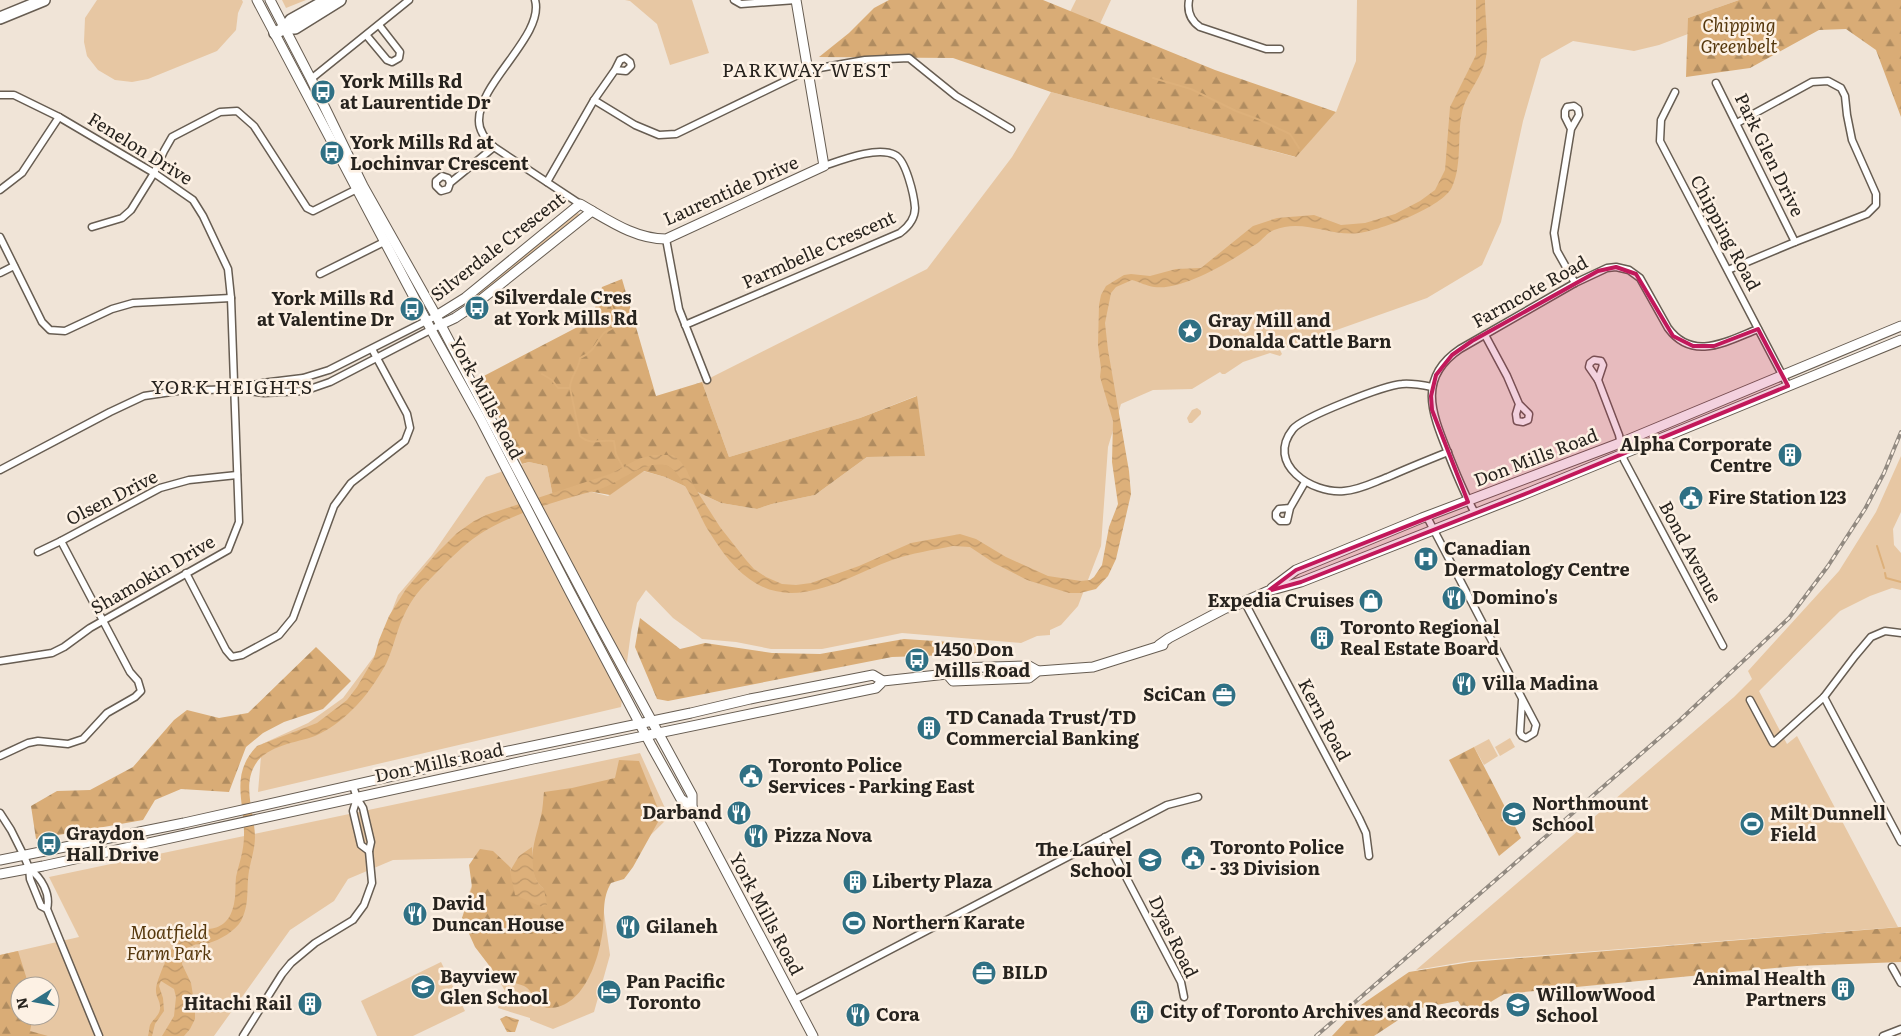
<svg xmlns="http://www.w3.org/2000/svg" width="1901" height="1036" font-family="Literata,serif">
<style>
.green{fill:#e7c7a3;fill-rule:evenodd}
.forest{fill:url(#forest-firs)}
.water{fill:url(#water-waves)}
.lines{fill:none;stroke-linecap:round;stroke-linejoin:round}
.stream{stroke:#ddb07a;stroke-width:2}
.street-casing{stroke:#675d52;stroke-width:9}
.secondary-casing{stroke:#675d52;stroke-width:11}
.highway-casing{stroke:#675d52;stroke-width:14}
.street{stroke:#fff;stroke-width:6}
.secondary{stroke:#fff;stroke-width:9}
.highway{stroke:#fff;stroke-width:11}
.rail-casing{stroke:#928a81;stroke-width:4}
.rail{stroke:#fdf1e4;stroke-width:2;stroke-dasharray:5.5;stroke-linecap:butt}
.marked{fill:#c2185b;fill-opacity:0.2;stroke:#c2185b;stroke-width:4;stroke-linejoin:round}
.labels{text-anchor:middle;stroke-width:5;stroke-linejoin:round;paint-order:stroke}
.park-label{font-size:18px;font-style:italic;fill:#56380d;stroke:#fdf1e4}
.poi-label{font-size:18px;font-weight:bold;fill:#27231e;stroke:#fdf1e4;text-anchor:start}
.street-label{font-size:18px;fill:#27231e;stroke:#fdf1e4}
.neighbourhood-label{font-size:19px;letter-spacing:1px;fill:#27231e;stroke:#fdf1e4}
</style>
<defs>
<pattern id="forest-firs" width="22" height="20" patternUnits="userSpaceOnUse" patternTransform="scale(1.25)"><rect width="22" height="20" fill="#d9ac76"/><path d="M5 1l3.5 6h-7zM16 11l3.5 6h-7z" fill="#b08c60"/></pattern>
<pattern id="water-waves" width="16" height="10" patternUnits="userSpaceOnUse" patternTransform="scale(1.25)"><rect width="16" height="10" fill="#ddb07a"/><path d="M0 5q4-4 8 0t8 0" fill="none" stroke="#be9769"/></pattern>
</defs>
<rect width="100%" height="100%" fill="#f0e4d7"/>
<!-- green -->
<g class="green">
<polygon points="97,0 242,0 243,2 238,13 236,30 217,51 148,79 132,82 115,80 98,70 87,56 84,42 85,18"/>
<polygon points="282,0 306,0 286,8"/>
<polygon points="625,0 692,0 709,53 670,65 657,24 630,1"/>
<polygon points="1076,0 1111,0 1099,26 1070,12"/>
<polygon points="1357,0 1739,0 1688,18 1688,34 1659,45 1634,51 1573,41 1541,59 1523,121 1501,222 1482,265 1427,298 1280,350 1282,354 1280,356 1270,353 1243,362 1225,374 1222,374 1220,372 1192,389 1153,390 1121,404 1108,447 1101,546 1078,606 1061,625 1050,630 1050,635 1037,636 1021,643 902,633 822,649 771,649 736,642 702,639 673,618 646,590 637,603 631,632 621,707 258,792 262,744 308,723 343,698 375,655 398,595 432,555 486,477 529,462 547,466 554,502 588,491 608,496 643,471 665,477 721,503 757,509 772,504 815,495 867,457 924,456 916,396 860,418 729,457 702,382 927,269 1012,157 1051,92 1295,157 1336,112 1356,61"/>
<polygon points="577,213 580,214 580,216 459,313 451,316"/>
<polygon points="1197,408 1201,411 1201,414 1192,423 1189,423 1187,418 1192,410"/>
<polygon points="1901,456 1901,512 1893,529 1894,545 1901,553 1901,590 1892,588 1870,596 1840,611 1759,691 1787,744 1797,736 1898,927 1469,961 1416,970 1734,697 1752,679 1748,671 1839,571 1876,512"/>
<polygon points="1510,738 1515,747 1500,756 1495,747"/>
<polygon points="1489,739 1498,756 1484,765 1474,747"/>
<path d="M640,753L669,817L600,885L610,955L594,1012L553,1029L530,1020V1018L498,1008L503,991H505L486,957L463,911L474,879V858L393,860L348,879L334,901L290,930L214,1036H0V955L79,937L49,877ZM20,986H50V1016H20Z"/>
<polygon points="441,962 465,1011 413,1036 377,1036 361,1001"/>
</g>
<!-- forest -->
<g class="forest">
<polygon points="889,0 1043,0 1215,70 1336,112 1296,157 1051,92 953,58 819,57 849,33 874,8"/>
<polygon points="1739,0 1901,0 1901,117 1876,50 1846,29 1819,30 1750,68 1686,77 1688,18"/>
<polygon points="622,279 656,396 702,382 729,457 860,418 917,396 925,456 867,457 815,495 772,504 757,509 721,503 665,477 644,471 610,495 588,491 554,502 547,466 529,462 522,464 480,378 591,320 602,287"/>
<polygon points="640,618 680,649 705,643 772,653 820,654 904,639 1014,646 1010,653 892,657 668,701 657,699 635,647"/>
<polygon points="316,647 351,681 323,709 284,722 263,733 246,747 229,792 181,789 155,800 143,820 36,839 31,806 57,791 90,790 133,767 174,720 187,710 219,718 248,713"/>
<polygon points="1474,747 1521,838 1499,856 1449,760"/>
<path d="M619,760L639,761L659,811L658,822L633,867L624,879L611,883C602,899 605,910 603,928C600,956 585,1008 549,1008C536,1007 534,991 524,986C518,983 508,982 501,981L475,947L462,918L472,887L469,865L480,849L493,851L511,868L510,871L544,889C522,872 536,838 541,816C543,808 543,800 544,792L572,788L615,778Z"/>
<polygon points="1901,927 1901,962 1797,966 1504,994 1467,1016 1458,1001 1415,1009 1374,1036 1332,1036 1361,1005 1409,972 1471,962"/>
<polygon points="18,951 29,986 20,986 20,1016 33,1016 30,1031 48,1036 0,1036 0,955"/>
</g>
<!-- water -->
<g class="water">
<path d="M1476,0H1485C1485,17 1489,41 1486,57C1483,76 1468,91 1463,108C1456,134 1463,162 1452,187C1443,207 1381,230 1359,233C1331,237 1303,218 1274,230C1266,233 1261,242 1253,246C1230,262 1182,291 1154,287C1147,286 1139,282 1132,280L1116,287L1111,293L1105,323L1108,350L1129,471L1131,494L1116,559L1108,576L1096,589L1080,593H1069L1027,580L994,563L970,547L953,546C933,550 912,553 892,560C851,575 801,609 757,584C736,572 721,551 708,530C699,516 681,467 665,465C640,461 620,484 597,490C558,501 515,512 480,534C462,546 449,560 434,575C422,587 413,597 406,611C397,628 394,647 386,664C377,680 365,698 352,710C342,720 329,730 315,736C296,743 267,745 255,765C242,787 255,814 255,837C255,848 251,860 249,871C246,889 250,904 241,921C235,931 220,940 209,943C202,945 194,942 188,949C184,952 183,959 182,964L191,983L195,1007V1019L190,1029L184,1036H162L174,1016L176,997L174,989L161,981L159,986L163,998L164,1011L155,1024L152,1036H148C149,1033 149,1028 150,1025C153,1019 159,1016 160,1009C161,1002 156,997 156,991C155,982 172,946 178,939C193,919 225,944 234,904C236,895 235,886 236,877C239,864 244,850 244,836C245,802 229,775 257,746L317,723L347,700L357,687L374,658L379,640L389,616L406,589L435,555L457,533L474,521L486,515L610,474L638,459L653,455H673L681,462L686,469L695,488L720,527L746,560L754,569L766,577L782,584L796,585L811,583L859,566L911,543L960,534L976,539L1006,557L1048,576L1081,581L1090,580L1094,577L1102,565L1109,527L1118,504L1112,462L1113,421L1100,377L1101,368L1098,345L1099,305L1101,295L1106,286L1124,275L1131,274L1150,276L1176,269L1201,268L1253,226L1277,218L1314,215L1341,225L1365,223L1395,214L1420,201L1435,190L1445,170L1450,107L1476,55Z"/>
<path d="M532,847C533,863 531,879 544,889L547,905L542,907L515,895L510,871L519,856Z"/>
<polygon points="506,1016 519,1020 515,1032 507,1032 500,1019"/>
</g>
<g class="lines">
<!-- stream -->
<g class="stream">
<polyline points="1153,78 1191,89 1236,111 1260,120 1290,134 1299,148"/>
<path d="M611,303C612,311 618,317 617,325C613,330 607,329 603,334C595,344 594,352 580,358C579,370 570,376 570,388L580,436C590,446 602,439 614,441L616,454L624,469"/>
<polyline points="542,374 552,380 558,388 570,388"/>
<polyline points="1877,546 1884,568"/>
<polyline points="1885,573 1886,578 1901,582"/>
</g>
<defs>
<g id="street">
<path d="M535,0C545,35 478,83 479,121C479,132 486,140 494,147L580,204"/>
<polyline points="734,0 741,4 796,0"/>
<path d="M1189,0C1187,11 1190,20 1200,27L1266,49H1280"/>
<polyline points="367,36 387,60 392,62 399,58 400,52 379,25"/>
<polyline points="311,79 409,0"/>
<polyline points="1716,83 1795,242"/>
<polyline points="1675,92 1661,120 1660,141 1788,386"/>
<polyline points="0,95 14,95 59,117 154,173 193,200 203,216 228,269 231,298 239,522 228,550 90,628 64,647 52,653 0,661"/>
<polyline points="594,100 635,125 659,135 676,134 808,70 865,60 909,58 956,96 1011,129"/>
<polyline points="1571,129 1565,117 1565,111 1567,107 1574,106 1578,109 1579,115 1571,129 1554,233 1557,251 1575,283"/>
<polyline points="547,182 594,100 615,70 620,60 625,58 630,62 631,66 626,71 615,70"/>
<polyline points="450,183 448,178 442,176 436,181 436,186 441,191 448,189 450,183 494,147"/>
<polyline points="0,190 22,173 59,117"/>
<polyline points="92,227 122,218 131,210 154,173 164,151 172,137 220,112 237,111 254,126 307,208 313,211 357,189"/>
<polyline points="0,237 42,322 50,330 65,331 112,309 133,303 231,298"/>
<polyline points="666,239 679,309 707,380"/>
<polyline points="1728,270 1795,242 1867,214 1876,205 1876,194 1852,140 1847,115 1845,96 1841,88 1828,81 1812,82 1737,123"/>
<polyline points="0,273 14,266"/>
<polyline points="320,274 384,242"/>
<path d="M685,325L900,233C908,227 915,218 915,208C914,195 906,160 895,155C877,146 842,160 824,166"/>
<polyline points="1485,335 1507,376 1519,404 1516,414 1517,421 1523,422 1528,420 1529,414 1519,404"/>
<polygon points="1594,360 1601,361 1603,365 1598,380 1589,367 1590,363"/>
<polyline points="1598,380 1619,435 1624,460 1723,646"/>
<path d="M1432,387C1422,385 1412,383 1402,384C1385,385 1303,417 1293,429C1265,464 1312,494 1344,491C1360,490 1374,482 1388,477C1408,468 1428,460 1448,452"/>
<polyline points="238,389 262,383 303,378 329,370 436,316"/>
<polyline points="0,470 110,412 144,396 178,391 234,389 264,393 304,391 330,382 440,325"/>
<polyline points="1290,508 1287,521 1280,521 1276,517 1276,513 1279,509 1290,508 1305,482"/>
<path d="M1475,513C1464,494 1456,473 1448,453C1432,413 1417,378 1460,349L1575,283L1607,268L1616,267L1629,270L1640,278L1668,328C1693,362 1727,341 1758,329"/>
<polyline points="1427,517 1536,725 1534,733 1526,738 1522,736 1520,733 1522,700"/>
<polyline points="38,552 61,541"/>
<polyline points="186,573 226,650 232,657 242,655 279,635 293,618 334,506 351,483 405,441 410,428 407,414 372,349"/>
<polyline points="1244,601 1359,818 1366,833 1369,856"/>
<polyline points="1824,697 1901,842"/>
<polyline points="1750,700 1773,743 1824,697 1855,656 1871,637 1885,631 1901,633"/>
<polyline points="0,756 28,743 38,741 68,744 83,739 107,713 135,697 141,691 138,681 130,672 61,541 160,488 189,480 237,475"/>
<polyline points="357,798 353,811 361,845 369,851"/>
<polyline points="0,813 11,830 24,856 29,868 30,879 41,906 47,909"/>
<polyline points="1105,837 1181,982 1184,997"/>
<path d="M29,868C41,878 51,893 47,909L99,1036"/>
<polyline points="1892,967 1901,983"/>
<polyline points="794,1000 1167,805 1198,797"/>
<polyline points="243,1036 282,974 291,963 315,943 353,920 364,905 372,883 369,851 371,842 363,808 357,798 353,786"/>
<polyline points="1883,1036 1901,1029"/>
</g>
<g id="secondary">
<polyline points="257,0 435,337 480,418 570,592 652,747 681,799 692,807 813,1036"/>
<polyline points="270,0 311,79 363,186 434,312 598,622 692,795 692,807"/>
<path d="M436,316L465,298L580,204C607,219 634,239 666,239L824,166L796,0"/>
<polyline points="440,325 455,318 473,306 592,211"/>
<polyline points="1272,588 1296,570 1422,518 1620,443 1901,326"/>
<polyline points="1159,645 1169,638 1226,608 1232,607 1268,591 1301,582 1530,492 1901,340"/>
<polyline points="947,674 953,681 1029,678 1038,671 1093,667 1163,645"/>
<polyline points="0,860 184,823 451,763 691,713 750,699 873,675 883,681"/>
<polyline points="0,874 43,866 533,759 876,688 883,681 947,674 954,668 1029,666 1038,671"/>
</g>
<g id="highway">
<polyline points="0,18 44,0"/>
<polyline points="285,28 291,20 327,0"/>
<polyline points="275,33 285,28 295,28 340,0"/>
</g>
</defs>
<!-- street casing -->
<use href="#street" class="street-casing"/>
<!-- secondary casing -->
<use href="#secondary" class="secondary-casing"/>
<!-- highway casing -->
<use href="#highway" class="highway-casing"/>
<!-- street -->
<use href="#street" class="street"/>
<!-- secondary -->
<use href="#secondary" class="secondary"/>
<!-- highway -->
<use href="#highway" class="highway"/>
<defs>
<polyline id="rail" points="1316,1036 1680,720 1789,618 1828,566 1865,509 1884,473 1901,432"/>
</defs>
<!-- rail casing -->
<use href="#rail" class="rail-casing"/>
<!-- rail -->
<use href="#rail" class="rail"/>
</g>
<!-- marked area -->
<path class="marked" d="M1616,267L1636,274L1673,336L1693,346H1714L1758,329L1788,386L1530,492L1301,582L1268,591L1296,570L1468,502L1432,410L1431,396L1436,375L1452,355L1472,341L1598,271Z"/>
<!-- icons -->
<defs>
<symbol id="bus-disc" viewBox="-11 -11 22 22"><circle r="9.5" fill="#2f7084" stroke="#fdf1e4"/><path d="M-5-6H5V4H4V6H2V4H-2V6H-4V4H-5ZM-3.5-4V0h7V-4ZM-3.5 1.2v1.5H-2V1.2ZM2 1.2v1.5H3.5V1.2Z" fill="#fff"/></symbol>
<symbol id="sight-disc" viewBox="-11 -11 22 22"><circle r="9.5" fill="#2f7084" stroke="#fdf1e4"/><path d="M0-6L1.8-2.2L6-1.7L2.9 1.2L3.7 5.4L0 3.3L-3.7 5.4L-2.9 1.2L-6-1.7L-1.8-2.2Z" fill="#fff"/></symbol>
<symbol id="building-disc" viewBox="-11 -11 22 22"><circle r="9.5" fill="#2f7084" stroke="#fdf1e4"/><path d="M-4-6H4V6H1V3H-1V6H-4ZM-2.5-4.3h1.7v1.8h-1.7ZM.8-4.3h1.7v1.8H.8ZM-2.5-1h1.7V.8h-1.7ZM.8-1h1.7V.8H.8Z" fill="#fff"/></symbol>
<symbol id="civic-disc" viewBox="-11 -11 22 22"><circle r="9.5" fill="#2f7084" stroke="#fdf1e4"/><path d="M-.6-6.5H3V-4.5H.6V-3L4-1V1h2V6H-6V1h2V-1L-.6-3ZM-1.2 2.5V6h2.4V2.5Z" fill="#fff"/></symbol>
<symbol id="hospital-disc" viewBox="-11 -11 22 22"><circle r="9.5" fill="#2f7084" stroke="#fdf1e4"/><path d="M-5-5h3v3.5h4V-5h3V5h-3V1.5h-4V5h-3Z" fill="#fff"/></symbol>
<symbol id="restaurant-disc" viewBox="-11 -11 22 22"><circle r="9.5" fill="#2f7084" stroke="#fdf1e4"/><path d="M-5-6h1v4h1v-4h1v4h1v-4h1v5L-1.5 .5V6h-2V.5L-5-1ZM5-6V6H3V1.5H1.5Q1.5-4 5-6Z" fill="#fff"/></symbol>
<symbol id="shop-disc" viewBox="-11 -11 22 22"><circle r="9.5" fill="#2f7084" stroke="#fdf1e4"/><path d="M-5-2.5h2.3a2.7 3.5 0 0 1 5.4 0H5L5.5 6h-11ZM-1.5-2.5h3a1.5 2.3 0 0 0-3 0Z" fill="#fff"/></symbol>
<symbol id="office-disc" viewBox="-11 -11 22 22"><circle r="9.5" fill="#2f7084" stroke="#fdf1e4"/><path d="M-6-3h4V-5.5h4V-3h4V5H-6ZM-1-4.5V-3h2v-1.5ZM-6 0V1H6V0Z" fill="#fff"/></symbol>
<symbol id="school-disc" viewBox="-11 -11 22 22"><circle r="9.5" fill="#2f7084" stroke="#fdf1e4"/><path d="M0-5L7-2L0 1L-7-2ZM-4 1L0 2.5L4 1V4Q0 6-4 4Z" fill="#fff"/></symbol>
<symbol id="stadium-disc" viewBox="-11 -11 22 22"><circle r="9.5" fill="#2f7084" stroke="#fdf1e4"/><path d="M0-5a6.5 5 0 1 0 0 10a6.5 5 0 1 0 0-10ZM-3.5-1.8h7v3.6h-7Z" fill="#fff"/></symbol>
<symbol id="hotel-disc" viewBox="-11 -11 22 22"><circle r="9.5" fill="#2f7084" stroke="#fdf1e4"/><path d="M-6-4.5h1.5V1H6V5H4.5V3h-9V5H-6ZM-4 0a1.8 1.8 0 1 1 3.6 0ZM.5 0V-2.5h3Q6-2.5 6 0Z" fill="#fff"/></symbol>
</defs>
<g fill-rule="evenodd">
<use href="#bus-disc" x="309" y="78" width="28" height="28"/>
<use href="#bus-disc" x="318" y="139" width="28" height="28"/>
<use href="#bus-disc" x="463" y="294" width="28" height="28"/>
<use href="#bus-disc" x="398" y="295" width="28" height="28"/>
<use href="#sight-disc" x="1176" y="317" width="28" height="28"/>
<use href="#building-disc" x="1776" y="441" width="28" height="28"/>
<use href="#civic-disc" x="1677" y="484" width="28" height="28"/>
<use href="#hospital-disc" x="1412" y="545" width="28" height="28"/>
<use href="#restaurant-disc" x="1440" y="584" width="28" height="28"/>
<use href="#shop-disc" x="1357" y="587" width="28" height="28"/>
<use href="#building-disc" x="1308" y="624" width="28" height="28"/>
<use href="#bus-disc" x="903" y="646" width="28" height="28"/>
<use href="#restaurant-disc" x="1450" y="670" width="28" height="28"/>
<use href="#office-disc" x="1210" y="681" width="28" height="28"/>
<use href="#building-disc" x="915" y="714" width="28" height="28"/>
<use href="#civic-disc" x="737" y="762" width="28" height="28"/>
<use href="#restaurant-disc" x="725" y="799" width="28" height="28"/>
<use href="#school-disc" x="1500" y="800" width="28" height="28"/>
<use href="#stadium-disc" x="1738" y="810" width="28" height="28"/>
<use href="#restaurant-disc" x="742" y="822" width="28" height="28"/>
<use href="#bus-disc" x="35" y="830" width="28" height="28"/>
<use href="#civic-disc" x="1179" y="844" width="28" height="28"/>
<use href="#school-disc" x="1136" y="846" width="28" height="28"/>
<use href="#building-disc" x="841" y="868" width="28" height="28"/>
<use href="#restaurant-disc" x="401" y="900" width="28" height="28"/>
<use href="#stadium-disc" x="840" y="909" width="28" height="28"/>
<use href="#restaurant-disc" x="614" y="913" width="28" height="28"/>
<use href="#office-disc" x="970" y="959" width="28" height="28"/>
<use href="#school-disc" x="409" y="973" width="28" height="28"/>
<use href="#building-disc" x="1829" y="975" width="28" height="28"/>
<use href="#hotel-disc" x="595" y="978" width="28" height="28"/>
<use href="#building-disc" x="296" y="990" width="28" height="28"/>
<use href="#school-disc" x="1504" y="991" width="28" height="28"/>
<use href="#building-disc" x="1128" y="998" width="28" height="28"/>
<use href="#restaurant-disc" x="844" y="1001" width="28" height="28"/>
</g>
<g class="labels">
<!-- park labels -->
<g class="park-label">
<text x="1739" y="32">Chipping<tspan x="1739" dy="21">Greenbelt</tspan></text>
<text x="169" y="939">Moatfield<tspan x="169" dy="21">Farm Park</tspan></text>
</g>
<!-- poi labels -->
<g class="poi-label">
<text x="340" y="88">York Mills Rd<tspan x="340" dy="21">at Laurentide Dr</tspan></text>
<text x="350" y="149">York Mills Rd at<tspan x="350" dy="21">Lochinvar Crescent</tspan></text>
<text x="494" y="304">Silverdale Cres<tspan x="494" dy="21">at York Mills Rd</tspan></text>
<text x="394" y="305" text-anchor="end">York Mills Rd<tspan x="394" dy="21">at Valentine Dr</tspan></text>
<text x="1208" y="327">Gray Mill and<tspan x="1208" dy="21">Donalda Cattle Barn</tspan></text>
<text x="1772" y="451" text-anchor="end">Alpha Corporate<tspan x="1772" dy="21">Centre</tspan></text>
<text x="1708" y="504">Fire Station 123</text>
<text x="1444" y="555">Canadian<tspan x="1444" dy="21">Dermatology Centre</tspan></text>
<text x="1472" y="604">Domino's</text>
<text x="1354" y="607" text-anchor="end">Expedia Cruises</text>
<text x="1340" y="634">Toronto Regional<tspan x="1340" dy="21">Real Estate Board</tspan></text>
<text x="934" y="656">1450 Don<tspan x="934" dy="21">Mills Road</tspan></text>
<text x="1482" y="690">Villa Madina</text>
<text x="1206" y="701" text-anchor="end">SciCan</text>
<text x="946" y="724">TD Canada Trust/TD<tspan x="946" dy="21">Commercial Banking</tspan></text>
<text x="768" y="772">Toronto Police<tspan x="768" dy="21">Services - Parking East</tspan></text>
<text x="1532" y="810">Northmount<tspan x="1532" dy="21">School</tspan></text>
<text x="722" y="819" text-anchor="end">Darband</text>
<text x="1770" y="820">Milt Dunnell<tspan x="1770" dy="21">Field</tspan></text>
<text x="66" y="840">Graydon<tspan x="66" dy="21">Hall Drive</tspan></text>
<text x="774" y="842">Pizza Nova</text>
<text x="1210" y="854">Toronto Police<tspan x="1210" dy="21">- 33 Division</tspan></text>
<text x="1132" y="856" text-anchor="end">The Laurel<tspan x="1132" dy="21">School</tspan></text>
<text x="872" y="888">Liberty Plaza</text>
<text x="432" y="910">David<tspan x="432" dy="21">Duncan House</tspan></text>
<text x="872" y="929">Northern Karate</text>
<text x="646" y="933">Gilaneh</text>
<text x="1002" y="979">BILD</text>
<text x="440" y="983">Bayview<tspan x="440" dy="21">Glen School</tspan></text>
<text x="1826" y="985" text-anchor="end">Animal Health<tspan x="1826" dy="21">Partners</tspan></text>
<text x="626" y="988">Pan Pacific<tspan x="626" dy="21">Toronto</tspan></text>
<text x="1536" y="1001">WillowWood<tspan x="1536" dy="21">School</tspan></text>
<text x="292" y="1010" text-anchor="end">Hitachi Rail</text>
<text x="1160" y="1018">City of Toronto Archives and Records</text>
<text x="876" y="1021">Cora</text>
</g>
<!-- street labels -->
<g class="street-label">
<text transform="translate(140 149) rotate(32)" y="6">Fenelon Drive</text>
<text transform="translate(1769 155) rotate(64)" y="6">Park Glen Drive</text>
<text transform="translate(731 191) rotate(-24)" y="6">Laurentide Drive</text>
<text transform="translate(1725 233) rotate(62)" y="6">Chipping Road</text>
<text transform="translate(498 247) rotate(-38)" y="6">Silverdale Crescent</text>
<text transform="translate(819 250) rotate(-24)" y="6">Parmbelle Crescent</text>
<text transform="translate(1530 292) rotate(-29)" y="6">Farmcote Road</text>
<text transform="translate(486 398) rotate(62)" y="6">York Mills Road</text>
<text transform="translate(1536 458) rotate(-21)" y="6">Don Mills Road</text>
<text transform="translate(112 498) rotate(-27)" y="6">Olsen Drive</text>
<text transform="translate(1690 552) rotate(62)" y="6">Bond Avenue</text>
<text transform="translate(153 575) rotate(-30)" y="6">Shamokin Drive</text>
<text transform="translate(1324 720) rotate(62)" y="6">Kern Road</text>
<text transform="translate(439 763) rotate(-12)" y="6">Don Mills Road</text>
<text transform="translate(766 914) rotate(62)" y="6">York Mills Road</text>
<text transform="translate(1173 937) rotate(64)" y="6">Dyas Road</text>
</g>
<!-- neighbourhood labels -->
<g class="neighbourhood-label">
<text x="807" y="77">PARKWAY WEST</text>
<text x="232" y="394">YORK HEIGHTS</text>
</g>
</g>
<!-- north arrow -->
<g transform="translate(35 1001) rotate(259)"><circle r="24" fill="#fdf1e4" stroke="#a79f95"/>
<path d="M0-4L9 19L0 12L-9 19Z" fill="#2f7084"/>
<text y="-8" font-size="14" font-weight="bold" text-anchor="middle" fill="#27231e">N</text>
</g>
</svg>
